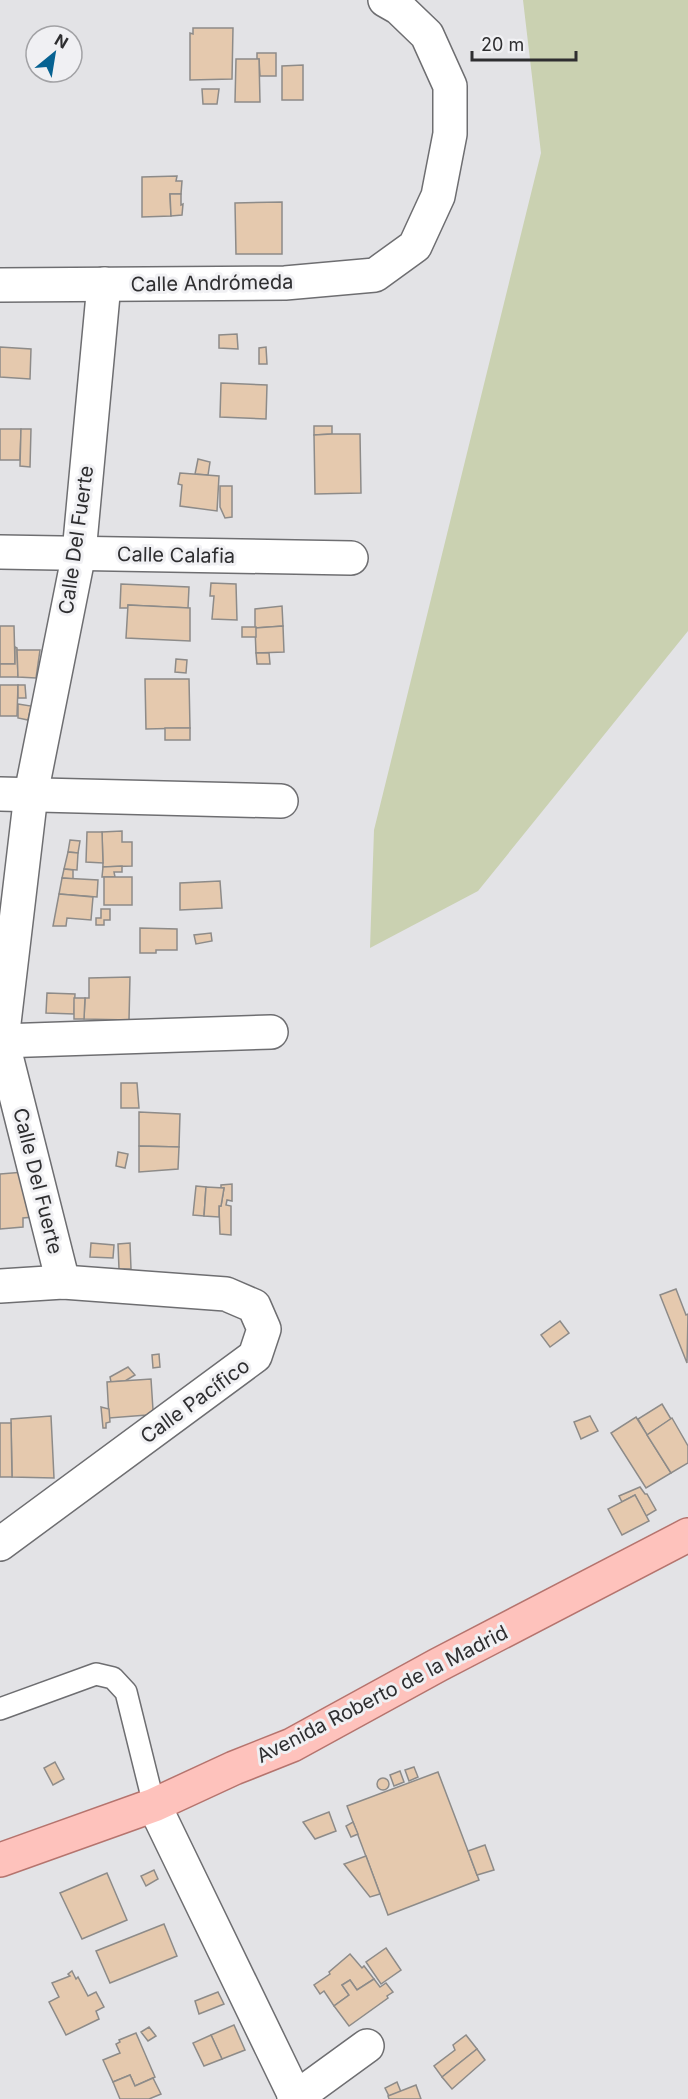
<svg xmlns="http://www.w3.org/2000/svg" width="688" height="2099" font-family="Inter,sans-serif">
<style>
.green{fill:#cad1b1}
.building{fill:#e5c9ae;stroke:#8d8b89;stroke-width:1.5}
.lines{fill:none;stroke-linecap:round;stroke-linejoin:round}
.service-casing{stroke:#6e6e71;stroke-width:24}
.minor-casing{stroke:#6e6e71;stroke-width:36}
.primary-casing{stroke:#b5746e;stroke-width:36}
.service{stroke:#fff;stroke-width:21}
.minor{stroke:#fff;stroke-width:33}
.primary{stroke:#fec2bc;stroke-width:33}
.labels{text-anchor:middle;stroke-width:6;stroke-linejoin:round;paint-order:stroke}
.street-label{font-size:20px;fill:#2e2e30;stroke:#f0f0f3}
</style>
<rect width="100%" height="100%" fill="#e3e3e6"/>
<!-- green -->
<polygon class="green" points="523,0 688,0 688,631 478,891 370,948 374,830 541,153"/>
<!-- building -->
<g class="building">
<polygon points="193,28 233,28 232,79 190,80 190,33 193,34"/>
<polygon points="257,53 276,53 276,76 260,76 259,59 257,59"/>
<polygon points="236,59 259,59 260,102 235,102"/>
<polygon points="303,65 303,100 282,100 282,66"/>
<polygon points="202,89 219,89 217,104 203,104"/>
<polygon points="177,176 176,181 182,181 181,194 170,194 171,216 142,217 142,177"/>
<polygon points="170,194 181,194 181,205 183,204 182,215 171,216"/>
<polygon points="282,202 282,254 236,254 235,203"/>
<polygon points="237,334 238,349 219,348 219,335"/>
<polygon points="0,347 31,349 30,379 0,377"/>
<polygon points="266,347 267,364 259,364 259,348"/>
<polygon points="221,383 267,385 266,419 220,417"/>
<polygon points="314,426 332,426 332,434 314,435"/>
<polygon points="0,429 21,429 20,460 0,460"/>
<polygon points="21,429 31,429 30,467 20,466"/>
<polygon points="332,434 360,434 361,493 315,494 314,435"/>
<polygon points="198,459 210,462 208,475 195,474"/>
<polygon points="180,473 219,476 217,511 180,506 182,485 178,484"/>
<polygon points="220,486 232,486 232,517 225,518 220,507"/>
<polygon points="211,583 236,584 237,620 212,619 214,596 210,596"/>
<polygon points="121,584 189,587 188,608 128,605 128,608 120,608"/>
<polygon points="128,605 190,608 190,641 126,638"/>
<polygon points="282,606 283,626 255,628 255,609"/>
<polygon points="0,626 14,626 15,664 0,664"/>
<polygon points="283,626 284,652 256,653 255,628"/>
<rect x="242" y="627" width="14" height="10"/>
<polygon points="15,647 17,648 18,677 0,677 0,664 15,664"/>
<polygon points="17,650 40,650 36,678 18,677"/>
<polygon points="256,653 269,653 270,664 257,664"/>
<polygon points="176,659 187,660 186,673 175,672"/>
<polygon points="145,679 189,679 190,728 146,729"/>
<polygon points="0,685 18,685 17,716 0,716"/>
<polygon points="18,685 25,685 26,698 18,698"/>
<polygon points="18,704 31,706 28,720 18,718"/>
<rect x="165" y="728" width="25" height="12"/>
<polygon points="122,831 122,842 132,842 132,866 103,867 102,832"/>
<polygon points="87,832 102,832 103,863 86,862"/>
<polygon points="70,840 80,841 78,853 68,852"/>
<polygon points="68,852 78,853 77,870 64,869"/>
<polygon points="122,866 122,872 114,872 115,877 102,877 103,867"/>
<polygon points="64,869 73,870 73,879 62,878"/>
<rect x="104" y="877" width="28" height="28"/>
<polygon points="62,878 98,880 97,897 59,894"/>
<polygon points="220,881 222,908 180,910 180,883"/>
<polygon points="59,894 93,897 91,920 67,918 66,926 53,926"/>
<polygon points="101,909 110,909 110,920 104,920 104,925 96,925 96,918 101,918"/>
<polygon points="140,928 177,929 177,950 156,950 156,953 140,953"/>
<polygon points="211,933 212,941 196,944 194,935"/>
<polygon points="130,977 129,1020 84,1019 85,998 89,998 89,978"/>
<polygon points="47,993 75,994 74,1014 46,1013"/>
<polygon points="74,998 85,998 84,1019 74,1019"/>
<polygon points="121,1083 137,1083 139,1108 121,1108"/>
<polygon points="139,1112 180,1114 179,1147 139,1146"/>
<polygon points="139,1146 179,1147 178,1169 139,1172"/>
<polygon points="118,1152 128,1154 125,1168 116,1166"/>
<polygon points="24,1172 33,1217 23,1218 23,1227 0,1229 0,1174"/>
<polygon points="232,1184 232,1201 227,1200 226,1205 231,1206 231,1235 220,1234 219,1206 221,1206 224,1188 221,1188 221,1185"/>
<polygon points="196,1186 206,1187 204,1216 193,1215"/>
<polygon points="206,1187 224,1188 221,1206 219,1206 219,1217 204,1216"/>
<polygon points="91,1243 114,1245 113,1258 90,1257"/>
<polygon points="130,1243 131,1269 119,1269 118,1244"/>
<polygon points="676,1289 686,1315 688,1314 687,1363 660,1295"/>
<polygon points="560,1321 569,1333 550,1347 541,1335"/>
<polygon points="159,1354 160,1367 153,1368 152,1355"/>
<polygon points="128,1367 135,1375 125,1381 111,1382 110,1377"/>
<polygon points="151,1379 153,1410 147,1415 109,1418 107,1382"/>
<polygon points="662,1404 671,1419 647,1435 638,1419"/>
<polygon points="101,1407 109,1409 110,1422 106,1423 106,1428 103,1428"/>
<polygon points="51,1416 54,1478 12,1477 11,1419"/>
<polygon points="590,1416 598,1431 581,1439 574,1422"/>
<polygon points="636,1417 671,1473 646,1488 611,1433"/>
<polygon points="672,1418 688,1446 688,1463 671,1473 647,1435"/>
<polygon points="0,1423 11,1423 12,1477 0,1477"/>
<polygon points="640,1487 645,1494 647,1494 656,1510 646,1516 635,1495 622,1502 619,1496"/>
<polygon points="635,1495 649,1521 622,1535 608,1509"/>
<polygon points="55,1762 64,1779 53,1785 44,1768"/>
<polygon points="414,1767 418,1777 409,1781 405,1770"/>
<polygon points="400,1771 404,1782 394,1786 390,1775"/>
<polygon points="438,1772 479,1880 388,1915 347,1806"/>
<circle cx="383" cy="1784" r="6"/>
<polygon points="329,1812 336,1831 315,1839 303,1822"/>
<polygon points="353,1822 358,1834 351,1837 346,1826"/>
<polygon points="485,1845 494,1870 477,1875 468,1851"/>
<polygon points="366,1856 380,1894 370,1897 344,1864"/>
<polygon points="154,1870 158,1879 146,1886 141,1876"/>
<polygon points="107,1873 127,1920 82,1939 60,1893"/>
<polygon points="164,1924 177,1956 110,1983 96,1951"/>
<polygon points="386,1948 401,1970 381,1984 366,1962"/>
<polygon points="350,1954 362,1968 364,1966 374,1979 357,1990 350,1980 342,1985 349,1995 334,2006 324,1991 320,1994 314,1985 330,1974 329,1972"/>
<polygon points="72,1971 76,1979 78,1977 88,1996 96,1992 104,2007 96,2011 99,2019 66,2035 49,2002 59,1997 52,1983 70,1976 68,1974"/>
<polygon points="374,1979 380,1987 386,1983 393,1992 387,1996 388,1998 349,2026 334,2006 349,1995 342,1985 350,1980 357,1990"/>
<polygon points="218,1992 224,2004 199,2014 195,2001"/>
<polygon points="234,2025 245,2050 222,2059 211,2035"/>
<polygon points="149,2027 156,2036 148,2041 141,2032"/>
<polygon points="136,2033 155,2077 135,2086 130,2075 113,2082 103,2060 120,2053 116,2044 120,2042 119,2040"/>
<polygon points="211,2035 222,2059 204,2066 193,2043"/>
<polygon points="466,2035 477,2049 442,2077 434,2066 455,2050 453,2045"/>
<polygon points="477,2049 485,2060 452,2089 442,2077"/>
<polygon points="130,2075 135,2086 153,2078 161,2094 149,2099 120,2099 113,2082"/>
<polygon points="397,2082 401,2092 389,2096 385,2088"/>
<polygon points="416,2085 421,2099 389,2099 388,2096"/>
</g>
<g class="lines">
<defs>
<polyline id="service" points="0,1709 96,1674 113,1678 126,1692 154,1805"/>
<g id="minor">
<polyline points="0,285 285,283 375,275 415,246 438,196 450,134 450,86 427,35 399,8 385,0"/>
<polyline points="0,552 351,558"/>
<polyline points="0,794 281,801"/>
<polyline points="0,1041 271,1032"/>
<polyline points="63,1282 2,1040 31,794 79,553 104,284"/>
<polyline points="0,1286 63,1282 226,1294 254,1306 264,1329 255,1356 0,1544"/>
<polyline points="154,1805 296,2098"/>
<polyline points="294,2099 367,2046"/>
</g>
<polyline id="primary" points="0,1860 154,1805 234,1768 292,1745 438,1665 688,1535"/>
</defs>
<!-- service casing -->
<use href="#service" class="service-casing"/>
<!-- minor casing -->
<use href="#minor" class="minor-casing"/>
<!-- primary casing -->
<use href="#primary" class="primary-casing"/>
<!-- service -->
<use href="#service" class="service"/>
<!-- minor -->
<use href="#minor" class="minor"/>
<!-- primary -->
<use href="#primary" class="primary"/>
</g>
<g class="labels">
<!-- street labels -->
<g class="street-label">
<text transform="translate(212 283) rotate(-1)" y="7">Calle Andrómeda</text>
<text transform="translate(76 540) rotate(-82)" y="7">Calle Del Fuerte</text>
<text transform="translate(176 555) rotate(1)" y="7">Calle Calafia</text>
<text transform="translate(38 1181) rotate(76)" y="7">Calle Del Fuerte</text>
<text transform="translate(195 1401) rotate(-36)" y="7">Calle Pacífico</text>
<text transform="translate(382 1694) rotate(-27)" y="7">Avenida Roberto de la Madrid</text>
</g>
</g>
<!-- north arrow -->
<g transform="translate(54 54) rotate(30)"><circle r="28" fill="#f0f0f3" stroke="#a2a2a5" stroke-width="1.5"/>
<path d="M0-4.5L10 22L0 15L-10 22Z" fill="#066292"/>
<text y="-9" font-size="16" font-weight="bold" text-anchor="middle" fill="#2e2e30">N</text>
</g>
<!-- scale -->
<path d="M472 51v9h104v-9" fill="none" stroke="#2e2e30" stroke-width="3"/>
<text x="481" y="51" font-size="18" fill="#2e2e30" stroke="#f0f0f3" stroke-width="4.5" paint-order="stroke">20 m</text>
</svg>
